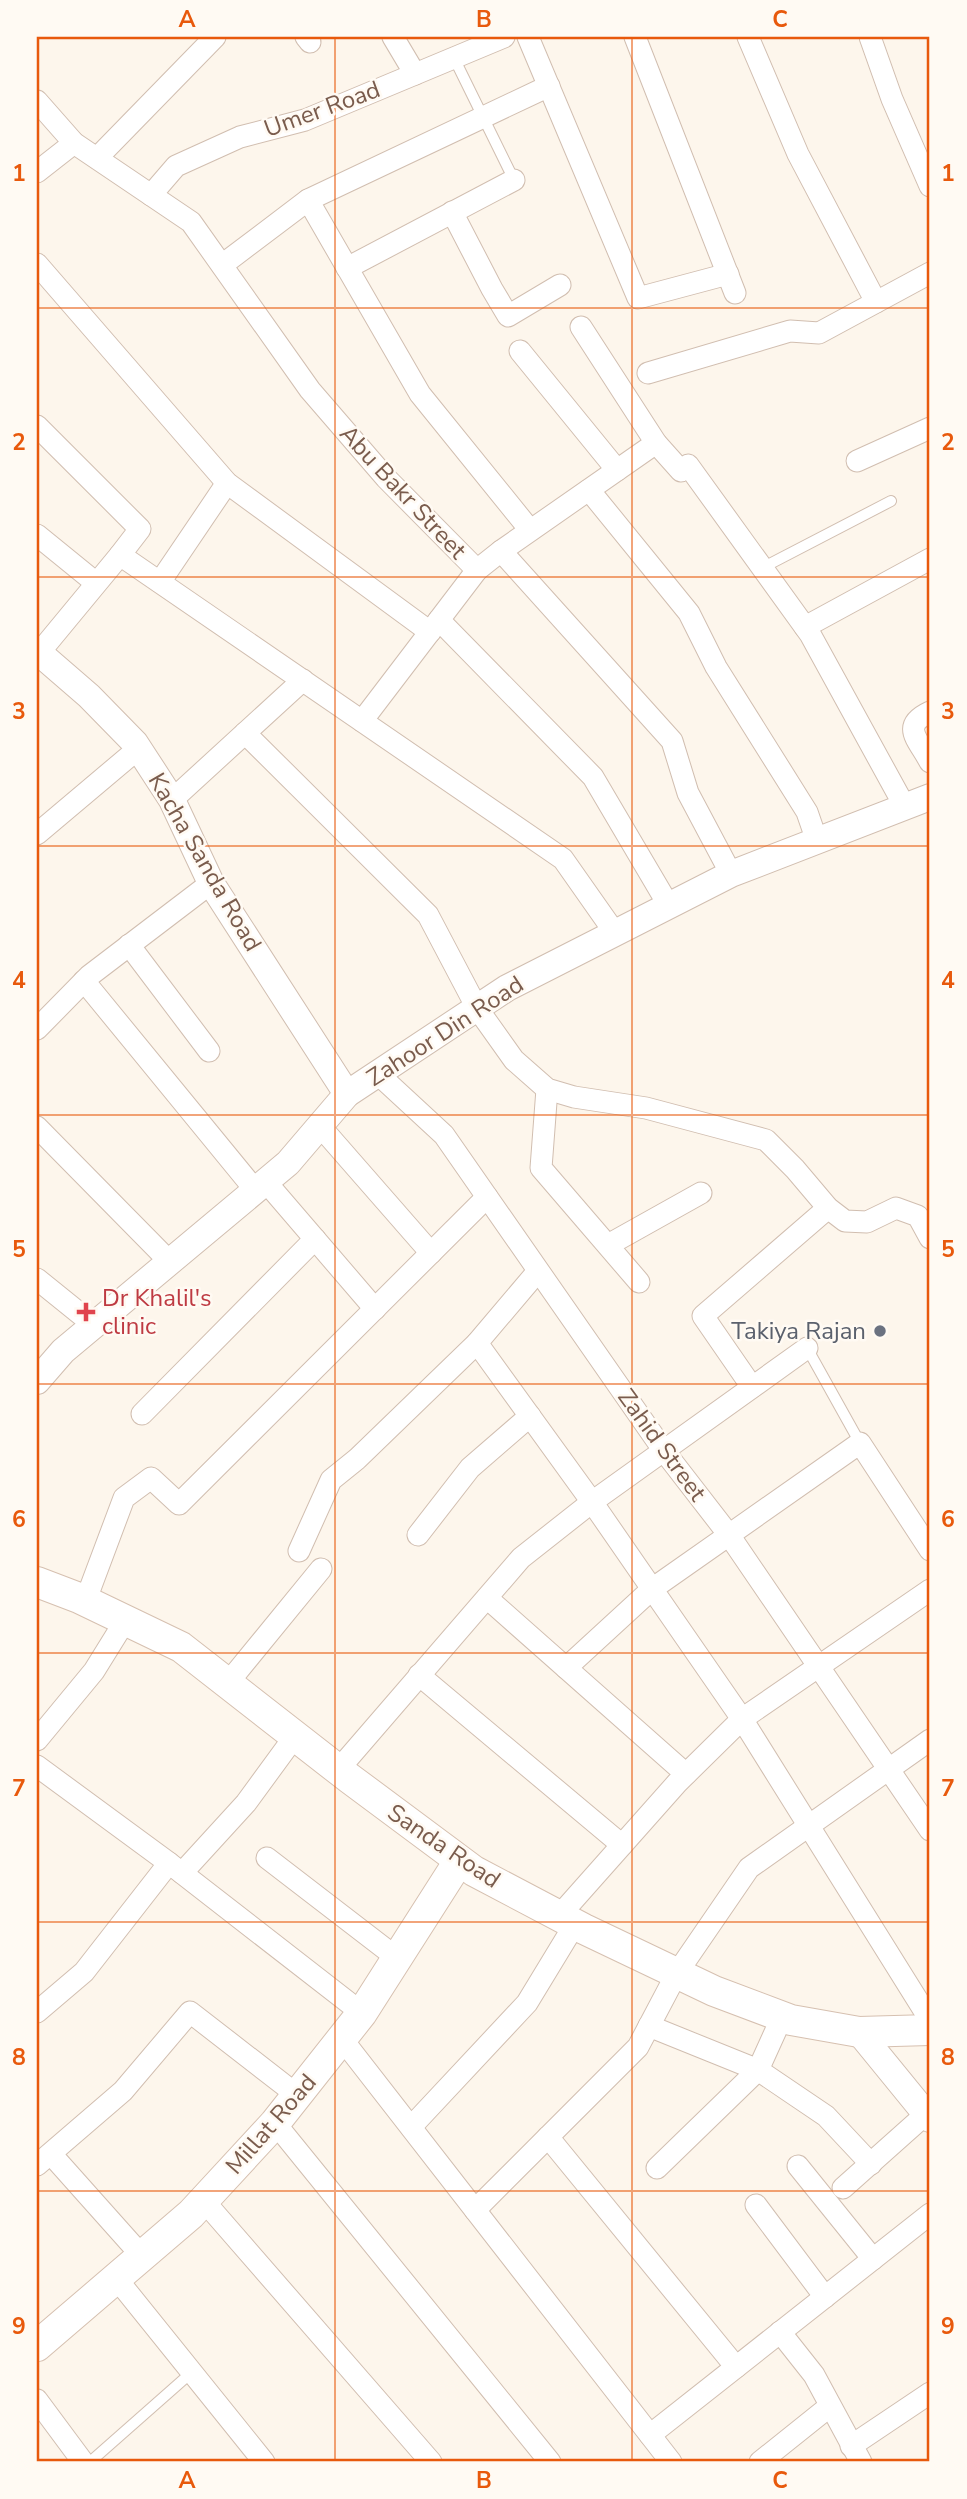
<svg xmlns="http://www.w3.org/2000/svg" width="967" height="2499" font-family="'Nunito Sans',sans-serif">
<style>
.lines{fill:none;stroke-linecap:round;stroke-linejoin:round}
.service-casing{stroke:#d1beb0;stroke-width:12}
.minor-casing{stroke:#d1beb0;stroke-width:23}
.tertiary-casing{stroke:#d1beb0;stroke-width:28}
.secondary-casing{stroke:#d6c0b0;stroke-width:32}
.service{stroke:#fff;stroke-width:10}
.minor{stroke:#fff;stroke-width:21}
.tertiary{stroke:#fff;stroke-width:26}
.secondary{stroke:#fff;stroke-width:30}
.grid{fill:none;stroke:#e8590c;stroke-width:2;stroke-opacity:0.55}
.health-dot{fill:#e0444e;stroke:#fffaf3;stroke-width:2.5}
.worship-dot{fill:#6b7280;stroke:#fffaf3;stroke-width:2.5}
.labels{text-anchor:middle;stroke-width:5;stroke-linejoin:round;paint-order:stroke}
.street-label{font-size:24px;fill:#7a5c4d;stroke:#fffaf3}
.health-label{font-size:24px;fill:#be3a42;stroke:#fffaf3;text-anchor:start}
.worship-label{font-size:24px;fill:#5b616d;stroke:#fffaf3;text-anchor:end}
.neatline{fill:none;stroke:#e8590c;stroke-width:2.5}
.grid-label{font-size:23px;text-anchor:middle;font-weight:bold;fill:#e8590c}
</style>
<rect width="100%" height="100%" fill="#fdf6ec"/>
<g class="lines">
<defs>
<g id="service">
<polyline points="454,58 514,180"/>
<polyline points="762,568 891,501"/>
<polyline points="807,1348 860,1443"/>
<polyline points="90,2462 192,2372"/>
</g>
<g id="minor">
<polyline points="306,37 310,42"/>
<polyline points="393,37 415,74"/>
<polyline points="528,37 638,298 728,274"/>
<polyline points="635,37 735,293"/>
<polyline points="748,37 798,154 876,302"/>
<polyline points="870,37 892,99 930,186"/>
<polyline points="37,101 74,143 191,222 310,390 386,478 477,570 501,551 672,741 688,793 731,874"/>
<polyline points="97,158 215,37"/>
<polyline points="37,172 74,143"/>
<polyline points="151,195 176,166 240,137 305,120 504,37"/>
<polyline points="308,200 420,394 530,530"/>
<polyline points="452,212 492,289 508,316 560,285"/>
<polyline points="37,264 227,483 430,632"/>
<polyline points="222,265 308,200 549,86"/>
<polyline points="347,268 514,180"/>
<polyline points="581,327 656,443 681,471 688,465 810,634 905,807"/>
<polyline points="520,351 617,470"/>
<polyline points="648,373 790,331 819,333 930,273"/>
<polyline points="37,426 140,529 120,555"/>
<polyline points="857,461 930,428"/>
<polyline points="589,490 689,613 716,667 807,812 817,841"/>
<polyline points="37,535 96,583"/>
<polyline points="501,551 656,443"/>
<polyline points="160,582 227,483"/>
<polyline points="439,620 593,777 669,906"/>
<polyline points="805,627 930,559"/>
<polyline points="39,653 120,555 563,859 615,933"/>
<path d="M930,712C900,726 918,739 930,762"/>
<polyline points="362,721 477,570"/>
<polyline points="245,733 428,915 477,1008 514,1060 547,1089 574,1097 646,1108 766,1140 795,1169 828,1208 845,1221 867,1222 896,1208 918,1216 930,1238"/>
<polyline points="172,800 303,680"/>
<polyline points="37,834 139,748"/>
<polyline points="129,945 209,1051"/>
<polyline points="84,981 256,1191"/>
<polyline points="37,1029 89,976 211,883"/>
<polyline points="378,1074 444,1135 664,1451 729,1535 930,1830"/>
<polyline points="547,1089 541,1168 639,1282"/>
<polyline points="320,1126 431,1253"/>
<polyline points="37,1127 170,1262"/>
<polyline points="266,1182 375,1309"/>
<polyline points="608,1245 701,1193"/>
<polyline points="538,1271 477,1343 592,1502 742,1719 930,2020"/>
<polyline points="37,1279 94,1325"/>
<polyline points="752,1387 703,1316 828,1208"/>
<polyline points="142,1414 315,1239"/>
<polyline points="418,1535 470,1468 530,1416"/>
<polyline points="299,1551 331,1480 357,1459 477,1343"/>
<polyline points="487,1598 686,1774"/>
<polyline points="85,1602 124,1498 151,1478 179,1504 487,1197"/>
<polyline points="566,1668 652,1589 860,1443 930,1550"/>
<polyline points="419,1675 622,1845"/>
<polyline points="227,1684 321,1569"/>
<polyline points="37,1740 94,1671 125,1621"/>
<polyline points="37,1766 169,1863"/>
<polyline points="338,1770 521,1558 592,1502 807,1348"/>
<polyline points="267,1858 397,1958"/>
<polyline points="182,1873 246,1803 295,1736"/>
<polyline points="559,1916 677,1783 742,1719 930,1590"/>
<polyline points="37,2012 84,1972 169,1863 362,2013"/>
<polyline points="649,2026 758,2070 826,2116 871,2164"/>
<polyline points="342,2039 671,2462"/>
<polyline points="275,2123 550,2462"/>
<polyline points="411,2127 527,2003 575,1924"/>
<polyline points="548,2137 736,2367"/>
<polyline points="51,2154 142,2256"/>
<polyline points="37,2165 123,2091 190,2012 297,2095"/>
<polyline points="798,2166 873,2259"/>
<polyline points="657,2168 758,2070 782,2017"/>
<polyline points="843,2188 926,2114"/>
<polyline points="204,2201 431,2462"/>
<polyline points="756,2205 825,2297"/>
<polyline points="475,2210 638,2047 677,1973 749,1868 930,1740"/>
<polyline points="116,2278 264,2462"/>
<polyline points="780,2332 814,2375 861,2462"/>
<polyline points="37,2400 83,2462"/>
<polyline points="650,2435 930,2214"/>
<polyline points="851,2446 930,2393"/>
<polyline points="760,2462 830,2406"/>
</g>
<g id="tertiary">
<polyline points="37,651 89,696 135,743 172,800 211,883 347,1094"/>
<polyline points="37,1381 63,1351 288,1163 347,1094 507,988 731,874 930,797"/>
<polyline points="859,2032 930,2119"/>
</g>
<g id="secondary">
<polyline points="37,1582 79,1598 181,1647 349,1778 474,1871 584,1929 714,1991 791,2020 859,2032 930,2030"/>
<polyline points="37,2346 191,2214 275,2123 362,2013 459,1861"/>
</g>
</defs>
<!-- service casing -->
<use href="#service" class="service-casing"/>
<!-- minor casing -->
<use href="#minor" class="minor-casing"/>
<!-- tertiary casing -->
<use href="#tertiary" class="tertiary-casing"/>
<!-- secondary casing -->
<use href="#secondary" class="secondary-casing"/>
<!-- service -->
<use href="#service" class="service"/>
<!-- minor -->
<use href="#minor" class="minor"/>
<!-- tertiary -->
<use href="#tertiary" class="tertiary"/>
<!-- secondary -->
<use href="#secondary" class="secondary"/>
</g>
<!-- grid -->
<path class="grid" d="M335,37V2462M632,37V2462M37,308H930M37,577H930M37,846H930M37,1115H930M37,1384H930M37,1653H930M37,1922H930M37,2191H930"/>
<!-- markers -->
<path class="health-dot" d="M82.5 1301.5h7v7h7v7h-7v7h-7v-7h-7v-7h7z"/>
<circle class="worship-dot" cx="880" cy="1331" r="7"/>
<g class="labels">
<!-- street labels -->
<g class="street-label">
<text transform="translate(322 109) rotate(-20)" y="8">Umer Road</text>
<text transform="translate(403 492) rotate(47)" y="8">Abu Bakr Street</text>
<text transform="translate(205 862) rotate(60)" y="8">Kacha Sanda Road</text>
<text transform="translate(445 1031) rotate(-33)" y="8">Zahoor Din Road</text>
<text transform="translate(662 1445) rotate(54)" y="8">Zahid Street</text>
<text transform="translate(444 1846) rotate(34)" y="8">Sanda Road</text>
<text transform="translate(271 2124) rotate(-49)" y="8">Millat Road</text>
</g>
<!-- health labels -->
<g class="health-label">
<text x="102" y="1306">Dr Khalil's<tspan x="102" dy="28">clinic</tspan></text>
</g>
<!-- worship labels -->
<g class="worship-label">
<text x="866" y="1339">Takiya Rajan</text>
</g>
</g>
<!-- border -->
<rect width="967" height="2499" fill="none" stroke="#fffaf3" stroke-width="77"/>
<rect x="38" y="38" width="890" height="2422" class="neatline"/>
<g class="grid-label">
<text x="187" y="27">A</text>
<text x="484" y="27">B</text>
<text x="780" y="27">C</text>
<text x="19" y="181">1</text>
<text x="948" y="181">1</text>
<text x="19" y="450">2</text>
<text x="948" y="450">2</text>
<text x="19" y="719">3</text>
<text x="948" y="719">3</text>
<text x="19" y="988">4</text>
<text x="948" y="988">4</text>
<text x="19" y="1257">5</text>
<text x="948" y="1257">5</text>
<text x="19" y="1527">6</text>
<text x="948" y="1527">6</text>
<text x="19" y="1796">7</text>
<text x="948" y="1796">7</text>
<text x="19" y="2065">8</text>
<text x="948" y="2065">8</text>
<text x="19" y="2334">9</text>
<text x="948" y="2334">9</text>
<text x="187" y="2488">A</text>
<text x="484" y="2488">B</text>
<text x="780" y="2488">C</text>
</g>
</svg>
